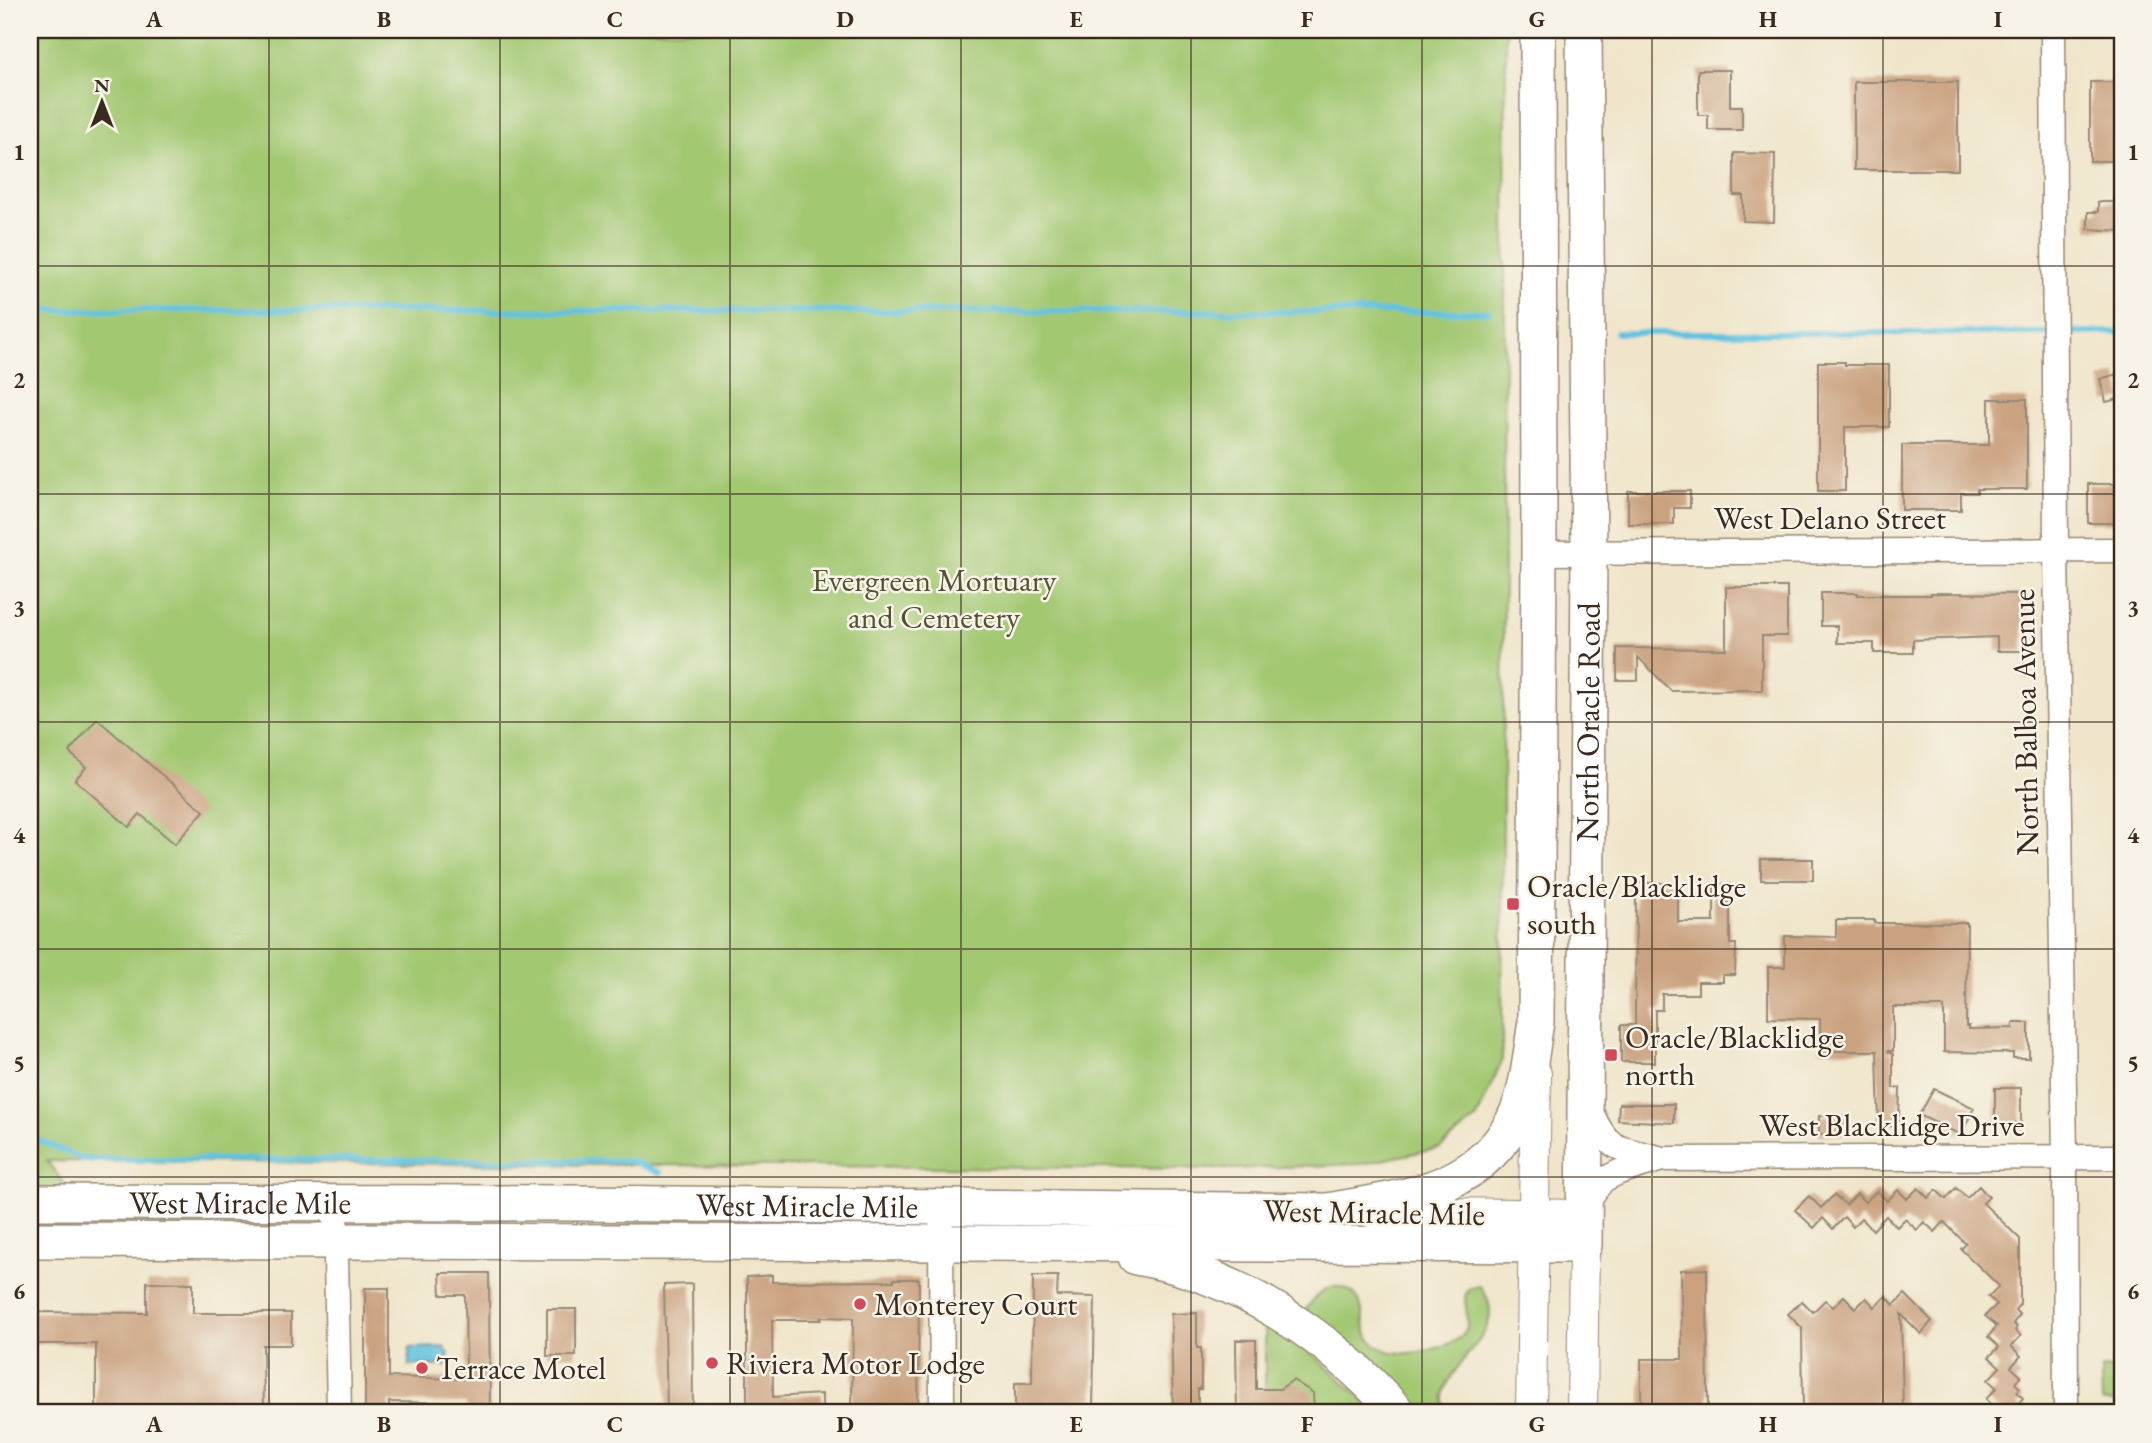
<svg xmlns="http://www.w3.org/2000/svg" width="2152" height="1443" font-family="'EB Garamond',serif">
<style>
.green{fill:#a3c872;stroke:#6f7948;stroke-width:2}
.water{fill:#60c2df;stroke:#4e767e;stroke-width:2}
.lines{fill:none;stroke-linecap:round;stroke-linejoin:round}
.stream{stroke:#60c2df;stroke-width:6}
.building{fill:#caa280}
.minor-casing{stroke:#968874;stroke-width:27}
.major-casing{stroke:#968874;stroke-width:32}
.highway-casing{stroke:#968874;stroke-width:38}
.minor{stroke:#fff;stroke-width:24}
.major{stroke:#fff;stroke-width:30}
.highway{stroke:#fff;stroke-width:35}
.grid{fill:none;stroke:#3b2a1e;stroke-width:2;stroke-opacity:0.55}
.poi-dot{fill:#d1495b;stroke:#f7f3e8;stroke-width:2.5}
.labels{text-anchor:middle;stroke-width:5;stroke-linejoin:round;paint-order:stroke}
.street-label{font-size:32px;fill:#3b2a1e;stroke:#f7f3e8}
.park-label{font-size:32px;fill:#555233;stroke:#f7f3e8}
.poi-label{font-size:32px;fill:#3b2a1e;stroke:#f7f3e8;text-anchor:start}
.neatline{fill:none;stroke:#3b2a1e;stroke-width:2.5}
.grid-label{font-size:23px;text-anchor:middle;font-weight:bold;fill:#3b2a1e}
</style>
<rect width="100%" height="100%" fill="#f7f3e8"/>
<filter id="ink" filterUnits="userSpaceOnUse"><feTurbulence type="fractalNoise" baseFrequency=".0143" numOctaves="2"/><feDisplacementMap in="SourceGraphic" scale="14" xChannelSelector="R" yChannelSelector="G"/><feConvolveMatrix kernelMatrix="1 2 1 2 8 2 1 2 1" color-interpolation-filters="sRGB"/></filter>
<filter id="wash" filterUnits="userSpaceOnUse"><feTurbulence type="fractalNoise" baseFrequency=".00686" numOctaves="4" result="noise"/><feDisplacementMap in="SourceGraphic" scale="28" xChannelSelector="R" yChannelSelector="G"/><feGaussianBlur stdDeviation="1.57" result="paint"/><feColorMatrix in="noise" values="0 0 0 0 0 0 0 0 0 0 0 0 0 0 0 0 0 1.4 0 .05"/><feComposite in="paint" operator="in"/></filter>
<g filter="url(#wash)">
<rect width="100%" height="100%" fill="#f0e5ca"/>
<!-- green -->
<g class="green">
<polygon points="30,30 1506,30 1502,1060 1477,1118 1440,1148 1362,1164 1233,1169 47,1161 78,1202 30,1202"/>
<path d="M1334,1286C1343,1288 1351,1289 1357,1297C1364,1307 1362,1323 1367,1334C1383,1363 1427,1353 1451,1343C1488,1327 1445,1289 1480,1286C1519,1337 1431,1362 1445,1413H1414L1303,1314C1312,1301 1317,1291 1334,1286Z"/>
<polygon points="1265,1326 1302,1345 1379,1413 1265,1413"/>
<polygon points="2101,1369 2122,1369 2122,1402 2102,1402"/>
</g>
<!-- water -->
<polygon class="water" points="445,1347 445,1351 449,1353 446,1366 409,1365 409,1348"/>
<g class="lines">
<!-- stream -->
<g class="stream">
<polyline points="30,310 1489,312"/>
<polyline points="1617,333 2050,333"/>
<polyline points="2061,333 2122,332"/>
<polyline points="30,1133 40,1141 83,1159 632,1161 660,1173"/>
</g>
</g>
<g id="blocks">
<!-- building -->
<g class="building">
<polygon points="1698,70 1730,70 1730,106 1742,106 1742,130 1708,130 1708,115 1698,115"/>
<rect x="1854" y="82" width="104" height="88"/>
<rect x="2090" y="82" width="32" height="79"/>
<polygon points="1734,153 1775,154 1774,222 1743,221 1743,195 1734,195"/>
<polygon points="2098,202 2122,202 2122,231 2088,229 2088,212 2098,212"/>
<polygon points="1818,362 1845,362 1845,365 1889,365 1889,427 1845,427 1845,491 1818,491"/>
<polygon points="2117,374 2122,398 2106,402 2100,379"/>
<polygon points="1989,399 2027,399 2027,489 1977,489 1977,493 1961,493 1961,510 1902,510 1902,445 1989,445"/>
<rect x="2088" y="484" width="34" height="39"/>
<polygon points="1628,491 1690,491 1690,508 1674,508 1674,524 1628,524"/>
<polygon points="1726,587 1787,587 1787,636 1762,636 1762,690 1671,691 1638,657 1638,680 1617,680 1617,648 1726,649"/>
<polygon points="1821,593 1858,593 1858,595 1931,595 1931,593 2023,594 2023,651 1997,651 1997,637 1913,640 1913,653 1874,653 1874,643 1837,643 1837,626 1821,626"/>
<polygon points="97,719 204,811 175,844 140,814 129,827 75,780 86,767 69,752"/>
<rect x="1761" y="859" width="52" height="21"/>
<polygon points="1636,883 1678,883 1678,922 1714,922 1714,884 1730,884 1730,944 1736,944 1735,975 1723,975 1723,982 1698,982 1698,994 1662,994 1662,1010 1655,1010 1655,1062 1621,1062 1621,1025 1635,1025"/>
<polygon points="1836,920 1874,920 1874,923 1967,923 1966,1026 1969,1026 1969,1029 2013,1028 2013,1023 2029,1023 2029,1058 2013,1058 2013,1053 1944,1052 1944,1007 1893,1007 1893,1051 1887,1051 1893,1054 1893,1088 1900,1088 1899,1121 1893,1121 1893,1126 1879,1126 1877,1051 1820,1051 1820,1019 1768,1018 1768,967 1785,967 1785,936 1836,937"/>
<rect x="1995" y="1088" width="26" height="35"/>
<polygon points="1934,1089 1974,1108 1961,1135 1919,1115"/>
<polygon points="1619,1104 1674,1104 1674,1123 1618,1120"/>
<rect x="1819" y="1116" width="31" height="19"/>
<polygon points="1979,1186 1989,1197 1983,1203 2020,1239 2020,1304 2015,1310 2020,1315 2013,1323 2017,1327 2015,1330 2021,1336 2011,1346 2021,1356 2011,1367 2021,1376 2015,1383 2020,1388 2017,1392 2023,1398 2017,1405 2025,1413 2001,1413 1986,1399 1997,1388 1988,1380 2000,1367 1989,1357 1999,1347 1988,1337 1997,1326 1985,1316 1997,1304 1988,1297 1999,1286 1961,1249 1966,1244 1944,1222 1935,1232 1924,1222 1917,1230 1905,1219 1897,1227 1886,1216 1873,1230 1861,1218 1853,1227 1844,1217 1833,1229 1823,1218 1814,1228 1795,1210 1809,1196 1821,1208 1834,1195 1846,1205 1857,1194 1865,1202 1877,1191 1887,1201 1898,1190 1907,1199 1918,1188 1928,1198 1936,1190 1946,1199 1956,1188 1967,1198"/>
<polygon points="1707,1269 1708,1413 1641,1413 1641,1359 1682,1359 1681,1270"/>
<polygon points="440,1273 489,1273 490,1413 466,1413 466,1403 389,1402 389,1413 365,1413 365,1288 389,1288 389,1377 466,1379 465,1295 441,1295"/>
<polygon points="772,1275 772,1282 894,1281 894,1279 919,1279 918,1413 852,1413 853,1318 821,1317 821,1320 772,1320 773,1397 822,1394 822,1413 747,1413 747,1277"/>
<polygon points="1033,1276 1058,1276 1057,1296 1095,1297 1093,1410 1056,1409 1056,1413 1015,1413 1015,1383 1032,1383"/>
<polygon points="147,1282 193,1283 193,1313 291,1313 291,1345 263,1345 264,1413 96,1413 96,1344 30,1344 30,1312 147,1313"/>
<polygon points="692,1284 693,1413 667,1413 664,1285"/>
<polygon points="1905,1294 1932,1321 1921,1334 1901,1314 1903,1413 1803,1413 1802,1328 1788,1314 1802,1301 1813,1312 1825,1300 1833,1307 1844,1296 1856,1308 1866,1298 1875,1307 1886,1296 1894,1305"/>
<rect x="547" y="1309" width="29" height="47"/>
<polygon points="1197,1313 1197,1348 1201,1348 1201,1389 1198,1389 1198,1413 1173,1413 1171,1314"/>
<polygon points="1236,1340 1256,1340 1256,1389 1280,1389 1293,1380 1313,1393 1314,1413 1237,1413"/>
</g>
</g>
</g>
<g filter="url(#ink)">
<use href="#blocks" fill-opacity="0" stroke="#968874" stroke-width="2"/>
<g class="lines">
<defs>
<g id="minor">
<polyline points="2053,30 2056,550 2065,1158 2066,1413"/>
<polyline points="1539,553 2122,550"/>
<path d="M1589,1107C1608,1153 1617,1147 1662,1159L2122,1157"/>
<polyline points="335,1203 339,1413"/>
<polyline points="1585,1204 1603,1180 1619,1172 1662,1159"/>
<polyline points="941,1228 942,1413"/>
</g>
<g id="major">
<polyline points="1371,1212 1584,1215"/>
<polyline points="1531,1413 1536,1074"/>
<polyline points="1582,1413 1584,1245"/>
</g>
<g id="highway">
<path id="s1" d="M30,1202L574,1203L1327,1211C1401,1198 1485,1191 1518,1111C1529,1083 1531,1051 1536,1022L1539,553L1538,30"/>
<path id="s2" d="M30,1240L1584,1245L1589,553L1584,30"/>
<path d="M1136,1257C1237,1274 1331,1337 1398,1413"/>
</g>
</defs>
<!-- minor casing -->
<use href="#minor" class="minor-casing"/>
<!-- major casing -->
<use href="#major" class="major-casing"/>
<!-- highway casing -->
<use href="#highway" class="highway-casing"/>
<!-- minor -->
<use href="#minor" class="minor"/>
<!-- major -->
<use href="#major" class="major"/>
<!-- highway -->
<use href="#highway" class="highway"/>
</g>
</g>
<!-- grid -->
<path class="grid" d="M269,30V1413M500,30V1413M730,30V1413M961,30V1413M1191,30V1413M1422,30V1413M1652,30V1413M1883,30V1413M30,266H2122M30,494H2122M30,722H2122M30,949H2122M30,1177H2122"/>
<!-- markers -->
<g class="poi-dot">
<rect x="1506" y="897" width="14" height="14" rx="3.5"/>
<rect x="1604" y="1048" width="14" height="14" rx="3.5"/>
<circle cx="860" cy="1304" r="7"/>
<circle cx="712" cy="1363" r="7"/>
<circle cx="422" cy="1368" r="7"/>
</g>
<g class="labels">
<!-- street labels -->
<g class="street-label">
<text x="1830" y="529">West Delano Street</text>
<text dy="11" stroke="none"><textPath href="#s2" startOffset="2077">North Oracle Road</textPath></text>
<text transform="translate(2025 722) rotate(-91)" y="11">North Balboa Avenue</text>
<text x="1892" y="1136">West Blacklidge Drive</text>
<text dy="11" stroke="none"><textPath href="#s1" startOffset="210">West Miracle Mile</textPath></text>
<text dy="11" stroke="none"><textPath href="#s1" startOffset="777">West Miracle Mile</textPath></text>
<text transform="translate(1374 1212) rotate(1)" y="11">West Miracle Mile</text>
</g>
<!-- park labels -->
<g class="park-label">
<text x="934" y="591">Evergreen Mortuary<tspan x="934" dy="37">and Cemetery</tspan></text>
</g>
<!-- poi labels -->
<g class="poi-label">
<text x="1527" y="897">Oracle/Blacklidge<tspan x="1527" dy="37">south</tspan></text>
<text x="1625" y="1048">Oracle/Blacklidge<tspan x="1625" dy="37">north</tspan></text>
<text x="874" y="1315">Monterey Court</text>
<text x="726" y="1374">Riviera Motor Lodge</text>
<text x="436" y="1379">Terrace Motel</text>
</g>
</g>
<!-- margin -->
<rect width="2152" height="1443" fill="none" stroke="#f7f3e8" stroke-width="77"/>
<!-- north arrow -->
<g transform="translate(102 102)" stroke="#f7f3e8" stroke-width="5" paint-order="stroke">
<path d="M0-5L12 26L0 18L-12 26Z" fill="#3b2a1e"/>
<text y="-10" font-size="19" font-weight="bold" text-anchor="middle" fill="#3b2a1e">N</text>
</g>
<rect x="38" y="38" width="2076" height="1366" class="neatline"/>
<g class="grid-label">
<text x="154" y="27">A</text>
<text x="384" y="27">B</text>
<text x="615" y="27">C</text>
<text x="845" y="27">D</text>
<text x="1076" y="27">E</text>
<text x="1307" y="27">F</text>
<text x="1537" y="27">G</text>
<text x="1768" y="27">H</text>
<text x="1998" y="27">I</text>
<text x="19" y="160">1</text>
<text x="2133" y="160">1</text>
<text x="19" y="388">2</text>
<text x="2133" y="388">2</text>
<text x="19" y="616">3</text>
<text x="2133" y="616">3</text>
<text x="19" y="843">4</text>
<text x="2133" y="843">4</text>
<text x="19" y="1071">5</text>
<text x="2133" y="1071">5</text>
<text x="19" y="1299">6</text>
<text x="2133" y="1299">6</text>
<text x="154" y="1432">A</text>
<text x="384" y="1432">B</text>
<text x="615" y="1432">C</text>
<text x="845" y="1432">D</text>
<text x="1076" y="1432">E</text>
<text x="1307" y="1432">F</text>
<text x="1537" y="1432">G</text>
<text x="1768" y="1432">H</text>
<text x="1998" y="1432">I</text>
</g>
</svg>
